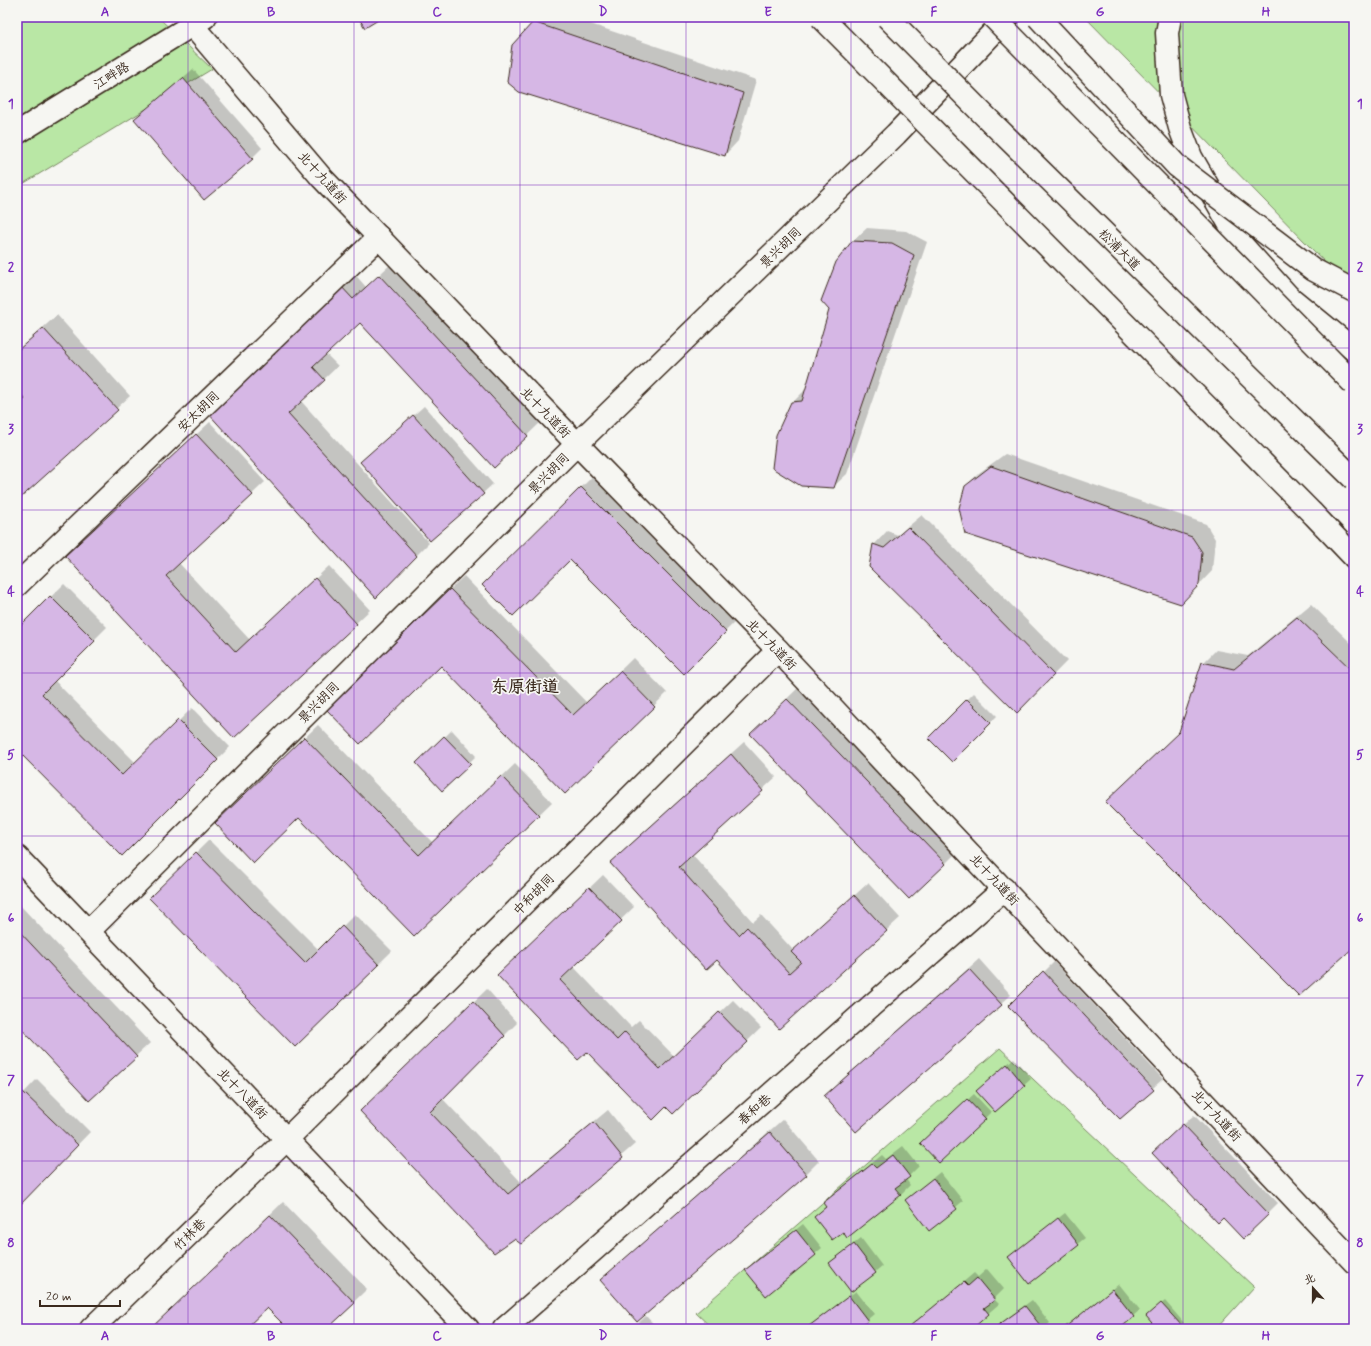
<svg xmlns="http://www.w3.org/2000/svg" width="1371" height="1346" font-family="Mynerve,'LXGW WenKai TC',sans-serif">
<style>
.green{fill:#b9e7a5;stroke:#7a8862}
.shadow{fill:#0003}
.building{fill:#d6b7e5;stroke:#3b2a1e}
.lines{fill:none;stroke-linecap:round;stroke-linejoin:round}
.tertiary-casing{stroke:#3b2a1e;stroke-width:25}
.trunk-casing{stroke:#3b2a1e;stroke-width:25}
.tertiary{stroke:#f6f6f2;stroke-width:22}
.trunk{stroke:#f6f6f2;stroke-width:22}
.trunk-bridge-casing{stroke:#3b2a1e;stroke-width:25;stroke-linecap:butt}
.trunk-bridge{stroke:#f6f6f2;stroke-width:22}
.grid{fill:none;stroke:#7b2cbf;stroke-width:1;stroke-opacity:0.55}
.labels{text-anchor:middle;stroke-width:3.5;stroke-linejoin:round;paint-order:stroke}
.street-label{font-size:13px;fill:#3b2a1e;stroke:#f6f6f2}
.district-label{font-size:17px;font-weight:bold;fill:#3b2a1e;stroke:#f6f6f2}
.neatline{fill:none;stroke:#7b2cbf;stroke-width:1.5}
.grid-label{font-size:13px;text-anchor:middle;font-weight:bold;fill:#7b2cbf}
</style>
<rect width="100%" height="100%" fill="#f6f6f2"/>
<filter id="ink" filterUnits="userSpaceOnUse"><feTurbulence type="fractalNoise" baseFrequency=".025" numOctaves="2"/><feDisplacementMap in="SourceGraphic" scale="8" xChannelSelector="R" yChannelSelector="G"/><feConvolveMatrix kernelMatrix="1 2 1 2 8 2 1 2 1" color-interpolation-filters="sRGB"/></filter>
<g filter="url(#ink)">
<!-- green -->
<g class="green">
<polygon points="17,17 158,17 212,69 21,185 17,190"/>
<polygon points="1085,17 1354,17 1354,292"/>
<polygon points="1000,1048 1254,1287 1216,1329 713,1329 696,1313"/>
</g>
<!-- shadow -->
<g class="shadow">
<polygon points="540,17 570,17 756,80 738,141 725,155 534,23"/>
<polygon points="193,69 262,148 252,158 136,119"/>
<polygon points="867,228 906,231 927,242 847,474 833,487 792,403 806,389 853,241"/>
<polygon points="393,262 541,422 494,467 360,322 326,354 338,366 301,401 429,543 376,596 221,399 353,272 366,287"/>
<polygon points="57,315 130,396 17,500 17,407 26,399 17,389 17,351"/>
<polygon points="424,406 493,484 483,493 361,462"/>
<polygon points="210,422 265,482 179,563 250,640 329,566 370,610 234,737 79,543"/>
<polygon points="1005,454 1206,524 1215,539 1212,571 1194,590 965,487 979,473"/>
<polygon points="595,474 738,619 684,672 570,558 483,585"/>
<polygon points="922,515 1067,661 1017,712 874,545 887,531 898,535"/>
<polygon points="464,576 587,703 633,658 667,693 565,792 441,664 340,695"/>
<polygon points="64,584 107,627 54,680 136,763 192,708 230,747 122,854 17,749 17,630"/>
<polygon points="1311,604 1354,646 1354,946 1106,802 1181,731 1203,663 1216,650 1248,656"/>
<polygon points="800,686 958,851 945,864 764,721"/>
<polygon points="974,693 997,716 952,761 929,738"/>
<polygon points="318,725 433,843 515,764 552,802 414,935 299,817 230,810"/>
<polygon points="452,730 476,756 442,789 424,757"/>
<polygon points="744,742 776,777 692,854 753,922 761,915 794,951 868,883 900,918 779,1028 624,850"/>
<polygon points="209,840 319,950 355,914 392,951 295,1046 150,898"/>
<polygon points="603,875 634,907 573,966 631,1027 639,1020 674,1056 733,1000 761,1028 673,1113 512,962"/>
<polygon points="17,902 150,1043 136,1056 17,1023"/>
<polygon points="979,959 1011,995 1001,1004 835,1086"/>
<polygon points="1054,962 1163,1079 1120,1117 1010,1006"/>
<polygon points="487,989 517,1023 442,1098 521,1182 608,1110 635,1144 521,1243 375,1098"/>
<polygon points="1014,1058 1031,1079 995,1111 977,1091"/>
<polygon points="37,1079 90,1132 17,1207 17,1100"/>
<polygon points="974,1094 991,1112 985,1118 928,1136"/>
<polygon points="1194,1115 1278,1203 1268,1213 1163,1144"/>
<polygon points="783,1119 819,1161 806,1174 601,1280"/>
<polygon points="903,1146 919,1166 906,1179 910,1185 900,1195 843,1230 815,1217 826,1206 824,1204 834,1194 882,1155 886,1159"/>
<polygon points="940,1172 963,1201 930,1229 906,1200"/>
<polygon points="283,1202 367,1289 326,1329 289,1329 267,1306 243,1329 151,1329"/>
<polygon points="1065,1213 1085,1238 1029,1282 1009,1257"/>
<polygon points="803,1224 822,1248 766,1294 753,1264"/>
<polygon points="861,1238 882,1266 852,1291 830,1263"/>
<polygon points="987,1269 1004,1289 994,1299 999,1304 970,1329 913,1329 922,1317 974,1273 978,1277"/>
<polygon points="1119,1284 1140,1310 1133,1316 1118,1329 1064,1329"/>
<polygon points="856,1291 874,1314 856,1329 805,1329"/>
<polygon points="1032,1300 1050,1323 1044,1329 1001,1329 999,1326 1005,1320"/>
<polygon points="1165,1301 1184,1323 1178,1329 1158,1329 1150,1313"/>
<polygon points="646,1316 658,1329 632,1329"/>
</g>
<!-- building -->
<g class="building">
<polygon points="358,17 383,17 365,28"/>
<polygon points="533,22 743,93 725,156 519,92 507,82 512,45"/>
<polygon points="183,78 253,159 204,200 134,119"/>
<polygon points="852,241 892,243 914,255 834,488 801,486 772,468 776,435 791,402 802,401 829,310 821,301 836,262"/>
<polygon points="379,275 528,436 494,468 360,323 313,367 325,380 288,414 417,556 376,598 207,412 340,285 353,299"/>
<polygon points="43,328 118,410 17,501 17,407 25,399 17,390 17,351"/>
<polygon points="413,415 484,494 430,541 360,462"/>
<polygon points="196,434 253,495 166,576 236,652 315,578 357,624 234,738 65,556"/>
<polygon points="991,466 1192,537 1202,552 1199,585 1181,604 965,534 959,508 965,486"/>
<polygon points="581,487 726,632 684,674 570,560 513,616 482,585"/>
<polygon points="908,527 1054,675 1017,713 869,567 873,544 884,548"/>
<polygon points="450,589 573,715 620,671 655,707 565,794 441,666 360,744 326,709"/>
<polygon points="50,596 95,641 42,694 122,775 178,720 218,760 122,856 17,750 17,629"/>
<polygon points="1297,617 1354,672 1354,947 1299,996 1105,802 1179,732 1202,662 1234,669"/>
<polygon points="787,699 946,864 909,899 750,734"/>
<polygon points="967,699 991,723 952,762 928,738"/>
<polygon points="444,736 471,764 442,791 416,763"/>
<polygon points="304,737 419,855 501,776 539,815 414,936 299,818 253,863 215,823"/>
<polygon points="731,754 763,791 679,867 739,935 747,927 789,973 801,962 791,952 854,895 887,931 779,1029 717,960 706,970 610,863"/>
<polygon points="196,852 305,963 342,926 379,965 295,1047 149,898"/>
<polygon points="589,887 622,921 560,980 617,1040 625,1032 660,1069 719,1012 748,1042 673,1114 666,1107 653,1120 587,1052 578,1060 497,975"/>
<polygon points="17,929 137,1057 89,1101 17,1024"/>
<polygon points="969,969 1002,1005 856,1132 824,1096"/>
<polygon points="1043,971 1154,1090 1120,1119 1008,1006"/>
<polygon points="473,1001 505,1036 430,1112 508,1194 594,1122 623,1158 521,1244 514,1239 494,1253 360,1111"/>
<polygon points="1007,1064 1025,1086 995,1112 976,1091"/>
<polygon points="23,1092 78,1145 17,1208 17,1098"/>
<polygon points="967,1099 986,1119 939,1163 920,1143"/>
<polygon points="1183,1124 1269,1214 1243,1239 1223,1218 1218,1223 1152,1153"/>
<polygon points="770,1132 807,1175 637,1322 600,1280"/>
<polygon points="893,1155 910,1177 895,1188 901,1195 847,1238 843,1232 832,1240 814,1217 826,1207 823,1203 872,1164 876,1168"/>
<polygon points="933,1178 957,1209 929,1231 905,1200"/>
<polygon points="270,1215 355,1303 327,1329 288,1329 267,1308 245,1329 150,1329"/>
<polygon points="1058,1218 1079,1245 1029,1284 1008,1257"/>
<polygon points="796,1230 816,1255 766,1296 745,1270"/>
<polygon points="854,1244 876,1273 851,1292 829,1263"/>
<polygon points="977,1278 995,1300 984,1308 989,1314 972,1329 912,1329 910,1326 964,1282 968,1286"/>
<polygon points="1112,1289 1134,1317 1119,1329 1063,1329"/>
<polygon points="849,1296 868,1321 858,1329 805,1329"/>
<polygon points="1161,1303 1182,1326 1179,1329 1157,1329 1146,1316"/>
<polygon points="1025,1306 1043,1329 999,1329 997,1326"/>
</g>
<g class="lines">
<defs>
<g id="tertiary">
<polyline points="192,25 321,177 577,444 778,650 1354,1262"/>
<polyline points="17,133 205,17"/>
<polyline points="17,585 379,237"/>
<polyline points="17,857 468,1329"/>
<polyline points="89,931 577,444 896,134 1008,17"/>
<polyline points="91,1329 287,1139 778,650"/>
<polyline points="504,1329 1004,889"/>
</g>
<g id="trunk">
<polyline points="1170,17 1167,33 1171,95 1180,128 1191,157 1241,244 1288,296 1354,350"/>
<polyline points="1312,513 1354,557"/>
</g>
</defs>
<!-- tertiary casing -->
<use href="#tertiary" class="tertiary-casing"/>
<!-- trunk casing -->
<use href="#trunk" class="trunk-casing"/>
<!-- tertiary -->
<use href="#tertiary" class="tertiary"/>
<!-- trunk -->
<use href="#trunk" class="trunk"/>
<defs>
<g id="trunk-bridge">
<polyline points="821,17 1312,513"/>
<polyline points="887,17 985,116 1354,479"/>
<polyline points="993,17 1354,384"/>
<polyline points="1038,17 1177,166 1314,270 1354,291"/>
</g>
</defs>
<!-- trunk-bridge casing -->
<use href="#trunk-bridge" class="trunk-bridge-casing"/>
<!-- trunk-bridge -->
<use href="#trunk-bridge" class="trunk-bridge"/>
</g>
</g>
<!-- grid -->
<path class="grid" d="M188,17V1329M354,17V1329M520,17V1329M686,17V1329M851,17V1329M1017,17V1329M1183,17V1329M17,185H1354M17,348H1354M17,510H1354M17,673H1354M17,836H1354M17,998H1354M17,1161H1354"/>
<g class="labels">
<!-- street labels -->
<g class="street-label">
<text transform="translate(111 75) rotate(-32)" y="5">江畔路</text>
<text transform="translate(323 177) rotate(48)" y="5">北十九道街</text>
<text transform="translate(780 247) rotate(-44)" y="5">景兴胡同</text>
<text transform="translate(1120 249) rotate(45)" y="5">松浦大道</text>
<text transform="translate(198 411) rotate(-44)" y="5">安太胡同</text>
<text transform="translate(546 412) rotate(46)" y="5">北十九道街</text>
<text transform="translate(548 473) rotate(-45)" y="5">景兴胡同</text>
<text transform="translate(772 644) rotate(46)" y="5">北十九道街</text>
<text transform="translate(318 702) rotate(-45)" y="5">景兴胡同</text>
<text transform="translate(995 879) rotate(47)" y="5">北十九道街</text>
<text transform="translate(533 894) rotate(-45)" y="5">中和胡同</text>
<text transform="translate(243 1093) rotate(46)" y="5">北十八道街</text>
<text transform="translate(754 1109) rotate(-41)" y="5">春和巷</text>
<text transform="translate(1217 1115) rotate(47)" y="5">北十九道街</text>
<text transform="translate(189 1234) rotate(-44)" y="5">竹林巷</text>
</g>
<!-- district labels -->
<g class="district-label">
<text x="525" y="692">东原街道</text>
</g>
</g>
<!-- margin -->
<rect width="1371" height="1346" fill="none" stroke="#f6f6f2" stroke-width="44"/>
<!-- north arrow -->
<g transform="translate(1313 1288) rotate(339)" stroke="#f6f6f2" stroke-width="3" paint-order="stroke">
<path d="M0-3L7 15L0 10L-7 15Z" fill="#3b2a1e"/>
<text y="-6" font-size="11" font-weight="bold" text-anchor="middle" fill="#3b2a1e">北</text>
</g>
<!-- scale -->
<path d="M40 1300v6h80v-6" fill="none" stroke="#3b2a1e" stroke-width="2"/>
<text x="46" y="1300" font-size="12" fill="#3b2a1e" stroke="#f6f6f2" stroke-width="3" paint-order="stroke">20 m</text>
<rect x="22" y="22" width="1327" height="1302" class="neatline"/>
<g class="grid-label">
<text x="105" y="16">A</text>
<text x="271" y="16">B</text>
<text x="437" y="16">C</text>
<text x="603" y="16">D</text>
<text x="768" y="16">E</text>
<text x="934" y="16">F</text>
<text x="1100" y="16">G</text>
<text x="1266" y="16">H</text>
<text x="11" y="108">1</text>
<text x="1360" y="108">1</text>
<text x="11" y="271">2</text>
<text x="1360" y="271">2</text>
<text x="11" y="433">3</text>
<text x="1360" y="433">3</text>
<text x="11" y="596">4</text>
<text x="1360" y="596">4</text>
<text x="11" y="759">5</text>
<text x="1360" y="759">5</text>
<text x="11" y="922">6</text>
<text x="1360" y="922">6</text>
<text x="11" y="1084">7</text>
<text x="1360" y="1084">7</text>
<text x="11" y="1247">8</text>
<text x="1360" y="1247">8</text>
<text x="105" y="1340">A</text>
<text x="271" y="1340">B</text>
<text x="437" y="1340">C</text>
<text x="603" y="1340">D</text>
<text x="768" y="1340">E</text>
<text x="934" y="1340">F</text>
<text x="1100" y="1340">G</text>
<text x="1266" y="1340">H</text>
</g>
</svg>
